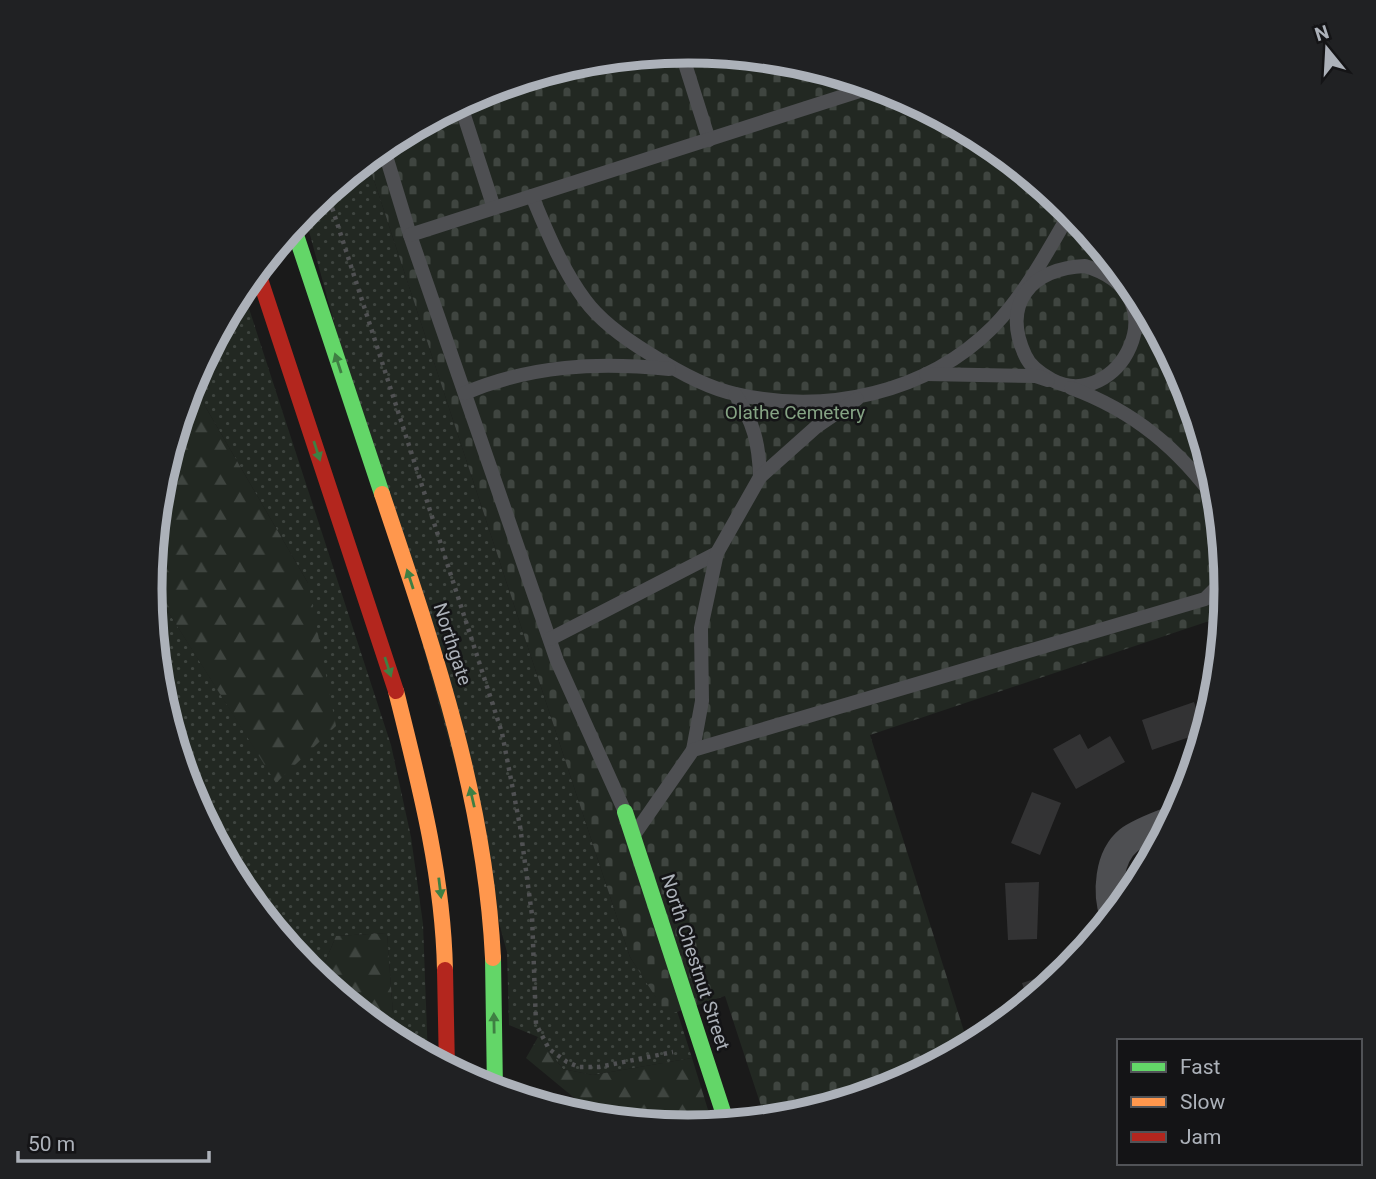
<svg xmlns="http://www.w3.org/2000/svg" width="1376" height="1179" font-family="Roboto,sans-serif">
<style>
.grass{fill:url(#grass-dots)}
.forest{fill:url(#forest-firs)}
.cemetery{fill:url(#cemetery-stones)}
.building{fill:#333334}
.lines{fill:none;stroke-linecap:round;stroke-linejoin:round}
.path{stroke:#505153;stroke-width:4.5;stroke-dasharray:3.5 5;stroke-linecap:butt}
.lane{stroke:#4e4f52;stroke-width:14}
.street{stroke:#4e4f52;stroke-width:28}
.fast{stroke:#63d668;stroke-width:16}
.slow{stroke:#ff974d;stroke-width:16}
.jam{stroke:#b3261e;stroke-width:16}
.oneway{fill:#3f7f43}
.labels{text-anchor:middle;stroke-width:5;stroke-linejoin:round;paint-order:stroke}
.park-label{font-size:19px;fill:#85a384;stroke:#141416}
.street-label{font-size:19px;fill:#acb1b9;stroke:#141416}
.rim{fill:none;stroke:#acb1b9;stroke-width:9}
</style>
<defs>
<pattern id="grass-dots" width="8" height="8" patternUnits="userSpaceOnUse" patternTransform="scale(1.75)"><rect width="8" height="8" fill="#222822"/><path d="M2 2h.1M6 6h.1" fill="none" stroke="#3f4540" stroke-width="1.8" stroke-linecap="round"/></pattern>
<pattern id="forest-firs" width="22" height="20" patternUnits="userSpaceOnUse" patternTransform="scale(1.75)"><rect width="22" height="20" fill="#222822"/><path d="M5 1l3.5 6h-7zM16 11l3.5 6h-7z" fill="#3f4540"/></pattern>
<pattern id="cemetery-stones" width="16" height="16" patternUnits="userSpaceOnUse" patternTransform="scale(1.75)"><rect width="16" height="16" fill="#222822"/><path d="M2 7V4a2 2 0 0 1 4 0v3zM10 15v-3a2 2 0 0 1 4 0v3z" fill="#3f4540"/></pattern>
</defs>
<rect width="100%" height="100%" fill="#1a1a1a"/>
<!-- grass -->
<g class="grass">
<polygon points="367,159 630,957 667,1014 677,1011 692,1058 593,1075 563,1069 538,1037 509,1025 507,952 304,213"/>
<polygon points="242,287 391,745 411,837 423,924 428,1058 395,1041 387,933 336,936 318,979 307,970 240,888 190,795 160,694 150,583 276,782 308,583 191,382"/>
</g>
<!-- forest -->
<g class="forest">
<polygon points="191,382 308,583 336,726 276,783 150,583 160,484"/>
<polygon points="387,933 395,1041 318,979 336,936"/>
<polygon points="538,1037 563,1069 593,1075 692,1058 713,1126 688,1128 575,1116 578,1101 526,1058"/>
</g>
<!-- cemetery -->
<path class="cemetery" d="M688,51C758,58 830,64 896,92C1072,171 1202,338 1221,531C1224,560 1227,587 1224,616L870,735L969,1047C905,1081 839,1113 766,1121L725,996L667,1015L630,957L367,159C427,110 506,80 581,62C615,53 654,54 688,51Z"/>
<!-- building -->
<g class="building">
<polygon points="1194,702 1204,732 1152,750 1142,720"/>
<polygon points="1080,734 1088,749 1110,736 1125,762 1076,789 1053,749"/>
<polygon points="1032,792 1061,803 1040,855 1011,843"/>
<polygon points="1039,882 1037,939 1008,940 1005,883"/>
<polygon points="1053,973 1056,981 1029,1004 1022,983"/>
</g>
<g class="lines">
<!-- path -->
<polyline class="path" points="327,192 502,733 520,826 532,915 536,1024 549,1049 567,1062 579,1067 599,1067 673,1052"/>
<!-- lane -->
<g class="lane">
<polyline points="681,51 709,140"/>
<polyline points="460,103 494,208"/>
<polyline points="383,146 410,235 557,661 625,812"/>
<path d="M532,196C547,232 562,269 585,300C601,322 627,340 650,354C675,370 706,388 736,394C826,415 927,393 993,327C1024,295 1045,256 1067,218L1069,208"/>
<polyline points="410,235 875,86"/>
<path d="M1085,266C1184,295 1117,414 1052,380C1041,374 1030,367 1025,355C1001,303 1032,268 1085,266Z"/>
<polyline points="926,374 1036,376 1048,380"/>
<path d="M1071,388C1134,411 1179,449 1218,503"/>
<path d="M465,393C532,365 597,362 669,369"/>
<path d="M735,394C754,422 759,444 760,477"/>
<polyline points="550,639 717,553"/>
<polyline points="693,750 702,701 701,628 717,553 760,477 816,427 857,399"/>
<polyline points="636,832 693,750 1205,599 1226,578"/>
</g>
<!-- street -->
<path class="street" d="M1114,916C1106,893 1108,857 1129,840C1141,831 1160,825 1174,819"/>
<!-- fast -->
<g class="fast">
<polyline points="293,226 382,494"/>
<polyline points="625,812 727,1124"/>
<polyline points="493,958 495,1091"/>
</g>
<!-- slow -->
<g class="slow">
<path d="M382,494C433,646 485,796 493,958"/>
<path d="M396,691C419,783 443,874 445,970"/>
</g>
<!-- jam -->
<g class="jam">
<polyline points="257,270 396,691"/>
<polyline points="445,970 447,1069"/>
</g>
</g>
<!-- one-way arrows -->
<defs><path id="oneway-solid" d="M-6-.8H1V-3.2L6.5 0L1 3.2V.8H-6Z" transform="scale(1.75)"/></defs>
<g class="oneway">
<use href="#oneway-solid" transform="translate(338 363) rotate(-108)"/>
<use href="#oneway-solid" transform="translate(317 451) rotate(72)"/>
<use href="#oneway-solid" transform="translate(410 579) rotate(-108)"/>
<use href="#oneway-solid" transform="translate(388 667) rotate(72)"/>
<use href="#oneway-solid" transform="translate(472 797) rotate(-103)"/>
<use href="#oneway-solid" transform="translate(440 888) rotate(83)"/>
<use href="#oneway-solid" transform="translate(494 1023) rotate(-91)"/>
</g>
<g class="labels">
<!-- park labels -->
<g class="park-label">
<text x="795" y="419">Olathe Cemetery</text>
</g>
<!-- street labels -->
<g class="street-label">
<text transform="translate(453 644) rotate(72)" y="7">Northgate</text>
<text transform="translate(696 962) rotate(72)" y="7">North Chestnut Street</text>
</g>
</g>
<!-- crop -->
<path d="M0 0H1376V1179H0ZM162 589a526 526 0 1 1 1052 0a526 526 0 1 1-1052 0Z" fill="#202123" fill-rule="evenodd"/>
<path class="rim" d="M162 589a526 526 0 1 1 1052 0a526 526 0 1 1-1052 0Z"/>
<!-- legend -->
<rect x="1117" y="1039" width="245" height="126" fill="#141416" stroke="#515357" stroke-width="2"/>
<rect x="1131" y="1062" width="35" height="10" fill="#63d668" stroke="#515357" stroke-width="2"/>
<text x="1180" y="1074" font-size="21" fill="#acb1b9">Fast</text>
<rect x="1131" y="1097" width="35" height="10" fill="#ff974d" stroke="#515357" stroke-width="2"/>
<text x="1180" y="1109" font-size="21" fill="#acb1b9">Slow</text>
<rect x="1131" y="1132" width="35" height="10" fill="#b3261e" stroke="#515357" stroke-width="2"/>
<text x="1180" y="1144" font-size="21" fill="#acb1b9">Jam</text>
<!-- north arrow -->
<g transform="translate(1327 49) rotate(342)" stroke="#141416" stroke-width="5" paint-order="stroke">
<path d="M0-5L12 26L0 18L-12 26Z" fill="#acb1b9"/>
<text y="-10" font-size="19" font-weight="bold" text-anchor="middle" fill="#acb1b9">N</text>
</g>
<!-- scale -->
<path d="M18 1151v10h191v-10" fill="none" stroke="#acb1b9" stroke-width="3.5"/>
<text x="28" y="1151" font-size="21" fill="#acb1b9" stroke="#141416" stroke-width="5" paint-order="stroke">50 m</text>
</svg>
